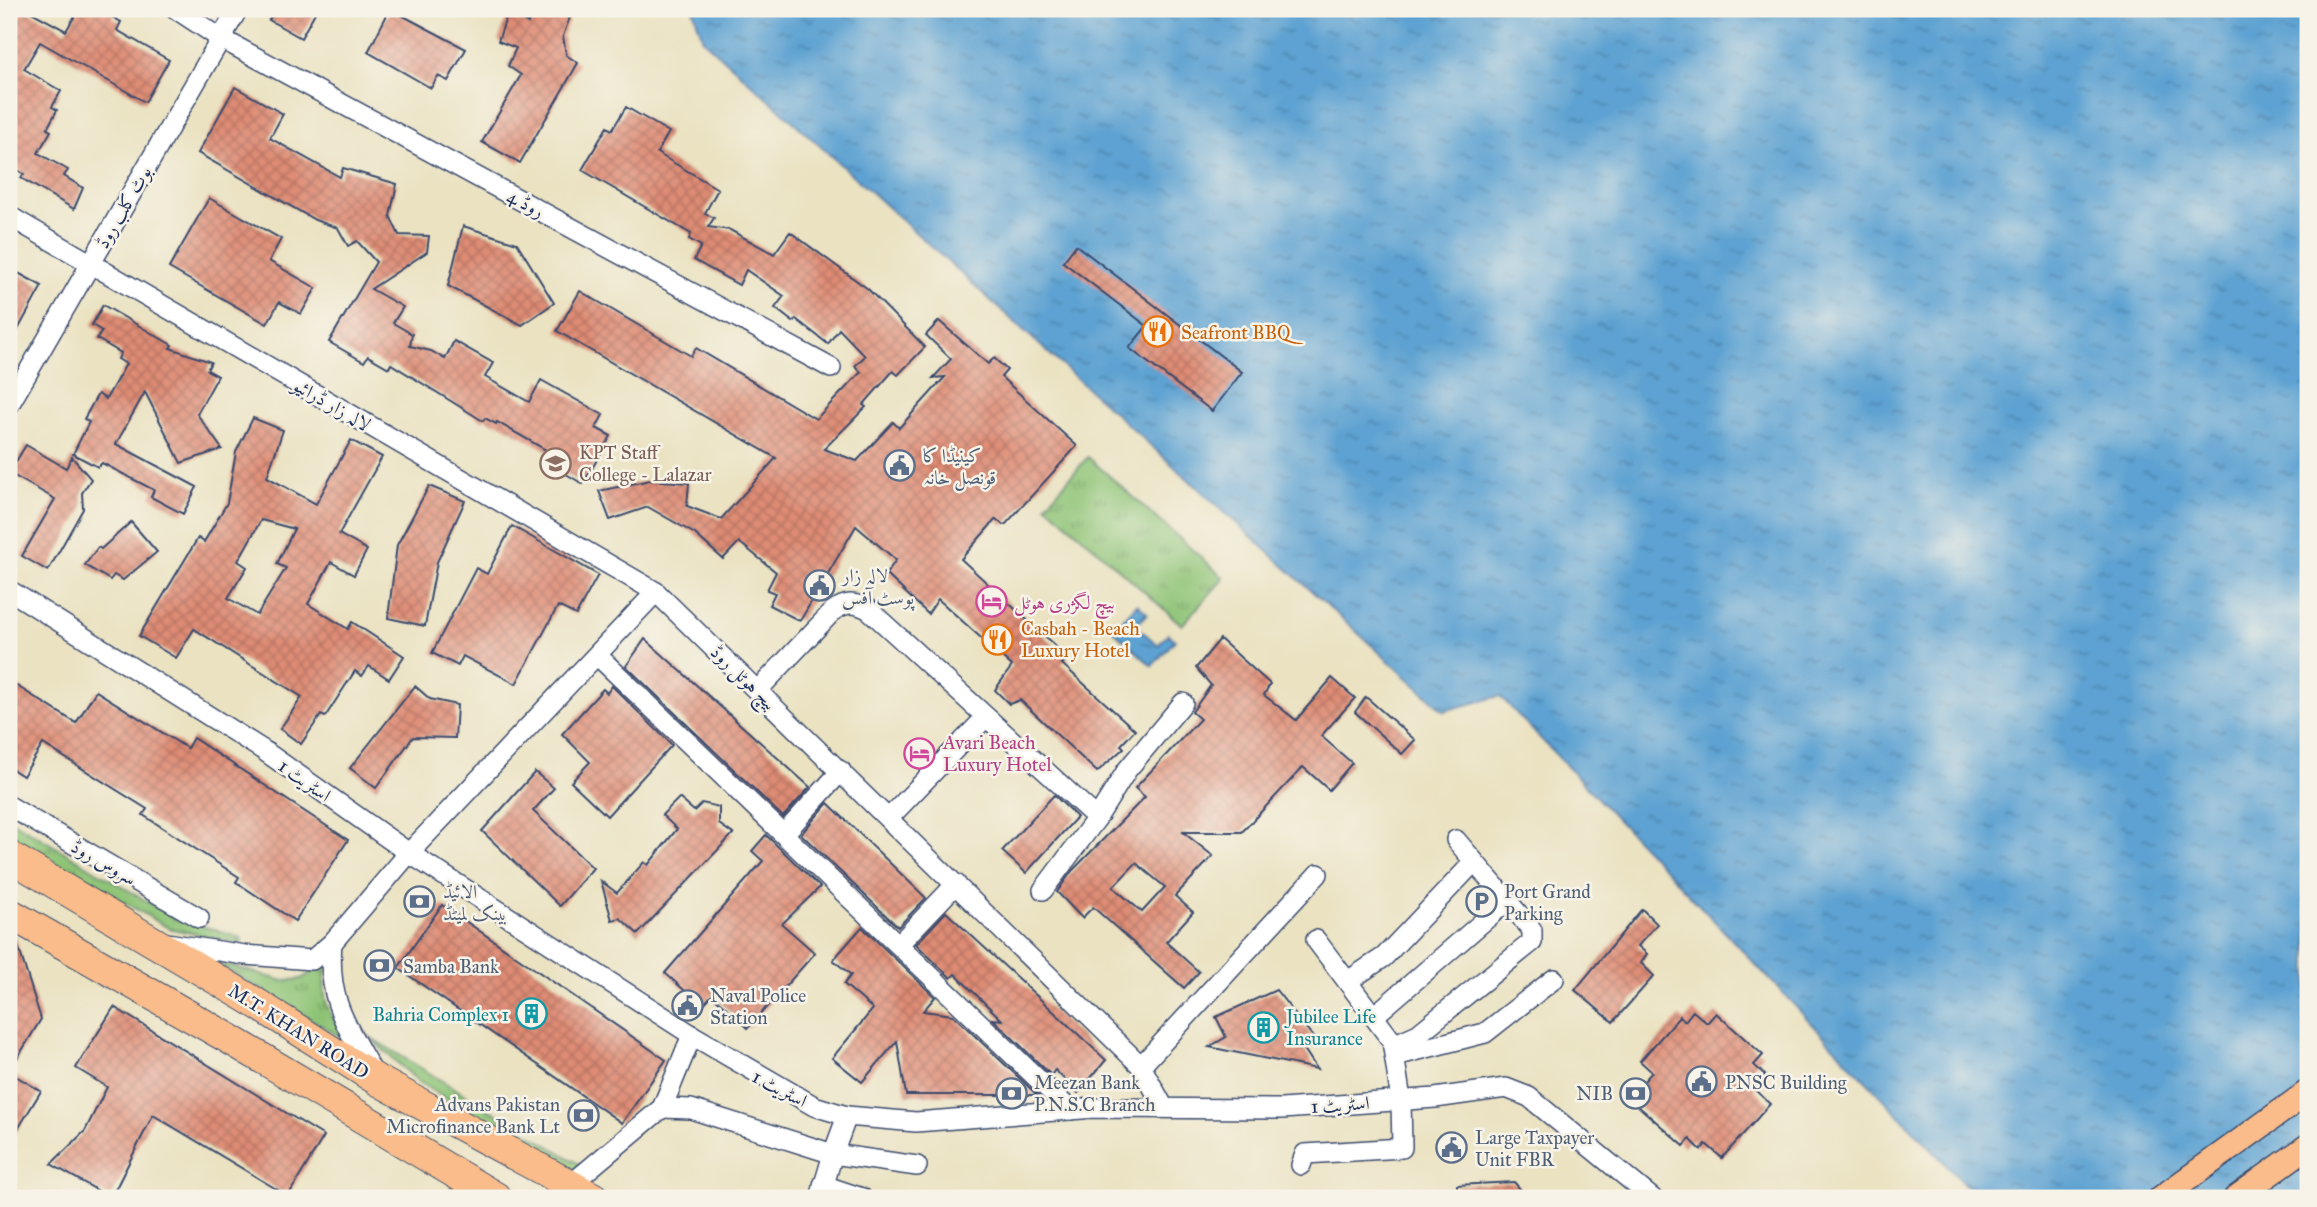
<svg xmlns="http://www.w3.org/2000/svg" width="2317" height="1207" font-family="'IM FELL Great Primer',Amiri,serif">
<style>
.grass{fill:url(#grass-tufts);stroke:#54796a;stroke-width:2}
.water{fill:url(#water-ripples);stroke:#3c6898;stroke-width:2}
.building{fill:url(#building-cross-hatch);fill-rule:evenodd}
.lines{fill:none;stroke-linecap:round;stroke-linejoin:round}
.minor-casing{stroke:#3a4a6d;stroke-width:22}
.major-casing{stroke:#3a4a6d;stroke-width:27}
.highway-casing{stroke:#3a4a6d;stroke-width:32}
.minor{stroke:#fff;stroke-width:19}
.major{stroke:#f9bc8a;stroke-width:24}
.highway{stroke:#f9bc8a;stroke-width:30}
.labels{text-anchor:middle;stroke-width:5;stroke-linejoin:round;paint-order:stroke}
.street-label{font-size:19px;fill:#1b2f5e;stroke:#f7f3e8}
.food-label{font-size:19px;fill:#c56008;stroke:#f7f3e8;text-anchor:start}
.education-label{font-size:19px;fill:#785e54;stroke:#f7f3e8;text-anchor:start}
.service-label{font-size:19px;fill:#4e5e75;stroke:#f7f3e8;text-anchor:start}
.hotel-label{font-size:19px;fill:#b23c85;stroke:#f7f3e8;text-anchor:start}
.culture-label{font-size:19px;fill:#0d838f;stroke:#f7f3e8;text-anchor:end}
</style>
<defs>
<pattern id="grass-tufts" width="24" height="20" patternUnits="userSpaceOnUse" patternTransform="scale(1.75)"><rect width="24" height="20" fill="#8dc375"/><path d="M3 7l-1-3M5 7V3M7 7l1-3M15 17l-1-3M17 17v-4M19 17l1-3" fill="none" stroke="#729f63"/></pattern>
<pattern id="water-ripples" width="26" height="14" patternUnits="userSpaceOnUse" patternTransform="scale(1.75)"><rect width="26" height="14" fill="#5da2d2"/><path d="M2 4q2-2 4 0t4 0M15 11q2-2 4 0t4 0" fill="none" stroke="#4c84ae"/></pattern>
<pattern id="building-cross-hatch" width="8" height="8" patternUnits="userSpaceOnUse" patternTransform="scale(1.75)"><rect width="8" height="8" fill="#df8c74"/><path d="M0 0l8 8M0 8l8-8" fill="none" stroke="#b47362"/></pattern>
</defs>
<rect width="100%" height="100%" fill="#f7f3e8"/>
<filter id="ink" filterUnits="userSpaceOnUse"><feTurbulence type="fractalNoise" baseFrequency=".0143" numOctaves="2"/><feDisplacementMap in="SourceGraphic" scale="14" xChannelSelector="R" yChannelSelector="G"/><feConvolveMatrix kernelMatrix="1 2 1 2 8 2 1 2 1" color-interpolation-filters="sRGB"/></filter>
<filter id="wash" filterUnits="userSpaceOnUse"><feTurbulence type="fractalNoise" baseFrequency=".00686" numOctaves="4" result="noise"/><feDisplacementMap in="SourceGraphic" scale="28" xChannelSelector="R" yChannelSelector="G"/><feGaussianBlur stdDeviation="1.57" result="paint"/><feColorMatrix in="noise" values="0 0 0 0 0 0 0 0 0 0 0 0 0 0 0 0 0 1.4 0 .05"/><feComposite in="paint" operator="in"/></filter>
<g filter="url(#wash)">
<rect width="100%" height="100%" fill="#eae2c1"/>
<!-- grass -->
<g class="grass">
<polygon points="1088,457 1224,578 1182,625 1046,505"/>
<polygon points="9,819 175,918 242,938 242,944 169,928 9,836"/>
<path d="M211,960L283,981L301,979L329,961C317,998 328,1016 353,1044Z"/>
<polygon points="368,1036 584,1167 566,1171 420,1083"/>
</g>
<!-- water -->
<g class="water">
<polygon points="693,9 2308,9 2308,1198 1978,1198 1500,696 1444,711 703,40"/>
<polygon points="1137,604 1147,613 1136,626 1158,645 1168,634 1175,640 1152,666 1113,630"/>
</g>
<g id="blocks">
<!-- building -->
<g class="building">
<polygon points="9,9 26,9 66,31 79,9 117,9 112,17 121,22 117,30 169,60 145,102 40,42 24,69 61,91 52,107 57,110 47,129 51,131 38,153 68,170 64,176 83,188 74,209 21,178 24,174 9,165"/>
<polygon points="276,9 317,9 301,38 269,20"/>
<polygon points="390,9 466,49 448,81 438,76 431,88 368,52"/>
<polygon points="533,9 573,9 563,36 566,55 578,63 520,163 482,142 521,75 508,66 516,48 498,41 507,15 528,23"/>
<polygon points="235,87 283,114 270,138 340,177 343,168 397,184 390,216 399,235 429,236 427,252 371,289 403,307 393,323 412,334 410,346 431,351 445,359 454,341 493,363 485,377 529,402 541,380 603,415 596,428 611,436 583,484 546,462 551,453 497,422 496,424 485,418 483,421 391,364 389,368 368,356 364,362 329,342 376,262 357,241 348,246 338,228 315,220 198,153"/>
<polygon points="626,107 669,132 657,153 718,189 705,213 714,218 708,227 730,230 774,254 790,232 868,289 925,347 898,375 893,371 863,405 866,407 824,449 857,461 893,422 899,428 945,377 933,378 951,359 926,335 939,321 988,364 994,358 1007,370 1001,377 1077,446 1006,524 1003,525 996,519 961,559 1068,658 1062,664 1135,730 1121,745 1124,748 1097,772 1020,700 1009,704 995,690 1012,666 938,599 928,614 886,574 896,560 856,526 800,621 769,605 775,593 767,590 776,572 739,542 723,559 695,534 648,507 610,520 599,491 650,480 689,483 687,506 721,519 776,458 557,331 580,291 691,356 696,348 816,419 861,372 855,366 865,356 839,329 828,344 796,319 793,322 775,308 784,296 746,270 739,285 694,260 701,246 689,239 691,234 582,170 607,127 612,130"/>
<polygon points="209,198 281,239 269,261 316,288 301,314 279,302 267,324 169,268"/>
<polygon points="463,226 517,243 554,303 522,325 448,286"/>
<polygon points="1076,245 1242,372 1212,411 1129,348 1147,326 1063,262"/>
<polygon points="9,268 42,286 9,346"/>
<polygon points="103,305 172,345 170,348 211,362 207,370 218,376 197,414 222,449 181,463 145,392 116,444 197,487 183,514 151,497 154,490 102,463 98,467 73,454 89,422 84,419 98,394 106,399 126,364 118,359 121,353 97,339 102,331 92,325"/>
<path d="M253,418L283,430L267,477L316,504L351,440L382,457L339,534L367,550L354,575L331,562L308,604L348,629L352,622L404,656L389,679L369,666L362,676L355,671L325,717L321,715L301,744L280,729L302,697L194,629L176,658L139,636L198,538L204,542L227,503L236,452ZM261,520L294,529L277,564L286,568L257,615L228,598L247,567L238,561Z"/>
<polygon points="26,445 66,468 72,457 91,479 82,493 83,509 48,571 22,556 55,499 9,473"/>
<polygon points="429,486 465,501 437,562 425,626 388,618 397,545"/>
<polygon points="131,522 157,552 123,580 114,575 110,580 85,565 98,547 101,549"/>
<polygon points="512,526 598,575 576,615 558,606 516,684 463,656 458,666 432,653 476,568 487,574"/>
<polygon points="645,639 810,787 783,817 626,666"/>
<path d="M1220,639L1270,684L1264,695L1296,720L1332,678L1355,698L1321,736L1352,763L1329,790L1303,767L1242,832H1183L1213,856L1175,896L1193,912L1166,942L1199,972L1184,988L1093,907L1082,918L1057,892L1072,871L1145,797L1135,788L1200,719L1192,712L1211,685L1196,668ZM1136,863L1165,887L1142,912L1113,887Z"/>
<polygon points="9,681 76,723 96,691 187,748 193,738 348,840 295,921 236,882 239,877 143,815 147,809 43,744 23,776 9,767"/>
<polygon points="415,686 430,699 457,705 455,738 413,737 376,788 350,768"/>
<polygon points="612,686 672,745 607,816 571,782 590,762 562,734 603,689 607,693"/>
<polygon points="1366,697 1415,740 1402,754 1355,712"/>
<polygon points="535,772 554,788 533,811 593,868 560,906 482,831"/>
<polygon points="1054,795 1077,817 1026,873 1002,851"/>
<polygon points="679,798 694,811 702,803 719,807 719,824 733,834 638,934 620,918 612,920 601,881 617,893 644,862 648,865 677,829 662,815"/>
<polygon points="828,803 926,898 898,927 801,834"/>
<polygon points="766,835 820,887 782,924 815,953 748,1028 712,995 702,1006 665,973 763,861 752,851"/>
<polygon points="442,905 666,1060 622,1123 398,968"/>
<polygon points="1642,909 1657,924 1638,946 1647,954 1641,963 1654,976 1613,1022 1575,990"/>
<polygon points="946,912 1106,1060 1078,1093 1055,1070 1051,1075 993,1019 1002,1020 955,974 951,978 916,944"/>
<polygon points="862,927 935,997 923,1011 953,1015 1037,1095 906,1095 897,1041 862,1082 832,1058 873,1009 844,984 851,975 833,960"/>
<polygon points="9,933 15,936 41,1019 9,1072"/>
<polygon points="1276,990 1318,1043 1304,1049 1317,1069 1209,1047 1226,1037 1216,1017"/>
<polygon points="114,1007 324,1136 288,1196 153,1115 111,1198 51,1164 85,1131 107,1087 76,1068"/>
<polygon points="1693,1011 1707,1023 1716,1013 1763,1055 1754,1065 1765,1075 1754,1089 1770,1104 1722,1158 1706,1144 1701,1150 1690,1139 1684,1146 1638,1106 1647,1097 1638,1088 1652,1072 1640,1061 1680,1016 1685,1021"/>
<polygon points="9,1072 41,1091 9,1144"/>
<polygon points="1514,1182 1528,1198 1457,1198 1457,1185"/>
</g>
</g>
</g>
<g filter="url(#ink)">
<use href="#blocks" fill-opacity="0" stroke="#3a4a6d" stroke-width="2"/>
<g class="lines">
<defs>
<g id="minor">
<polyline points="176,9 220,38 831,368"/>
<polyline points="9,216 656,592 1141,1066 1163,1106"/>
<polyline points="9,405 238,9"/>
<polyline points="9,590 263,750 409,853 692,1035 814,1106 847,1116 916,1122 1095,1108 1282,1109 1435,1098 1506,1088 1529,1097 1652,1198"/>
<polyline points="598,656 1070,1110"/>
<path d="M758,690L833,611C846,602 854,602 868,609L1097,818L1127,770L1183,703"/>
<polyline points="9,806 199,918"/>
<polyline points="889,818 985,718"/>
<polyline points="784,834 841,771"/>
<polyline points="1043,890 1097,818"/>
<polyline points="167,943 245,955 312,960 332,943 409,853 656,592"/>
<path d="M332,943C327,1002 347,1026 374,1075"/>
<polyline points="899,944 956,884"/>
<polyline points="1348,981 1384,957 1474,862"/>
<polyline points="1374,1016 1507,901"/>
<polyline points="1393,1045 1418,1034 1532,942 1532,930 1456,840"/>
<polyline points="1395,1056 1485,1033 1554,979"/>
<polyline points="1141,1066 1318,874"/>
<polyline points="662,1108 691,1109 833,1154 820,1198"/>
<polyline points="847,1116 833,1154 917,1166"/>
<polyline points="1301,1165 1305,1154 1402,1148 1401,1100 1392,1041 1316,940"/>
<polyline points="570,1185 662,1108 692,1035"/>
<polyline points="823,1185 862,1198"/>
</g>
<g id="major">
<polyline points="2161,1198 2308,1092"/>
<polyline points="2236,1198 2308,1146"/>
</g>
<g id="highway">
<polyline points="9,856 248,998 377,1080 594,1198"/>
<polyline points="9,913 228,1038 497,1198"/>
</g>
</defs>
<!-- minor casing -->
<use href="#minor" class="minor-casing"/>
<!-- major casing -->
<use href="#major" class="major-casing"/>
<!-- highway casing -->
<use href="#highway" class="highway-casing"/>
<!-- minor -->
<use href="#minor" class="minor"/>
<!-- major -->
<use href="#major" class="major"/>
<!-- highway -->
<use href="#highway" class="highway"/>
</g>
</g>
<!-- icons -->
<defs>
<symbol id="restaurant-ring" viewBox="-11 -11 22 22"><circle r="9.5" fill="#f7f3e8" stroke="#e8710a" stroke-width="1.5"/><path d="M-5-6h1v4h1v-4h1v4h1v-4h1v5L-1.5 .5V6h-2V.5L-5-1ZM5-6V6H3V1.5H1.5Q1.5-4 5-6Z" fill="#e8710a"/></symbol>
<symbol id="university-ring" viewBox="-11 -11 22 22"><circle r="9.5" fill="#f7f3e8" stroke="#8d6e63" stroke-width="1.5"/><path d="M0-5L7-2L0 1L-7-2ZM-4 1L0 2.5L4 1V4Q0 6-4 4Z" fill="#8d6e63"/></symbol>
<symbol id="civic-ring" viewBox="-11 -11 22 22"><circle r="9.5" fill="#f7f3e8" stroke="#5c6f8a" stroke-width="1.5"/><path d="M-.6-6.5H3V-4.5H.6V-3L4-1V1h2V6H-6V1h2V-1L-.6-3ZM-1.2 2.5V6h2.4V2.5Z" fill="#5c6f8a"/></symbol>
<symbol id="hotel-ring" viewBox="-11 -11 22 22"><circle r="9.5" fill="#f7f3e8" stroke="#d1479c" stroke-width="1.5"/><path d="M-6-4.5h1.5V1H6V5H4.5V3h-9V5H-6ZM-4 0a1.8 1.8 0 1 1 3.6 0ZM.5 0V-2.5h3Q6-2.5 6 0Z" fill="#d1479c"/></symbol>
<symbol id="bank-ring" viewBox="-11 -11 22 22"><circle r="9.5" fill="#f7f3e8" stroke="#5c6f8a" stroke-width="1.5"/><path d="M-6-4H6V4H-6ZM0-2.3a2.3 2.3 0 1 0 0 4.6a2.3 2.3 0 1 0 0-4.6Z" fill="#5c6f8a"/></symbol>
<symbol id="parking-ring" viewBox="-11 -11 22 22"><circle r="9.5" fill="#f7f3e8" stroke="#5c6f8a" stroke-width="1.5"/><path d="M-3.5-5.5H1a3.5 3.5 0 0 1 0 7H-1V5.5H-3.5ZM-1-3.4V-.6H.8a1.4 1.4 0 0 0 0-2.8Z" fill="#5c6f8a"/></symbol>
<symbol id="building-ring" viewBox="-11 -11 22 22"><circle r="9.5" fill="#f7f3e8" stroke="#0f9aa8" stroke-width="1.5"/><path d="M-4-6H4V6H1V3H-1V6H-4ZM-2.5-4.3h1.7v1.8h-1.7ZM.8-4.3h1.7v1.8H.8ZM-2.5-1h1.7V.8h-1.7ZM.8-1h1.7V.8H.8Z" fill="#0f9aa8"/></symbol>
</defs>
<g fill-rule="evenodd">
<use href="#restaurant-ring" x="1140" y="314" width="35" height="35"/>
<use href="#university-ring" x="538" y="446" width="35" height="35"/>
<use href="#civic-ring" x="882" y="448" width="35" height="35"/>
<use href="#civic-ring" x="802" y="568" width="35" height="35"/>
<use href="#hotel-ring" x="974" y="584" width="35" height="35"/>
<use href="#restaurant-ring" x="980" y="622" width="35" height="35"/>
<use href="#hotel-ring" x="902" y="736" width="35" height="35"/>
<use href="#bank-ring" x="402" y="884" width="35" height="35"/>
<use href="#parking-ring" x="1464" y="884" width="35" height="35"/>
<use href="#bank-ring" x="362" y="948" width="35" height="35"/>
<use href="#civic-ring" x="670" y="988" width="35" height="35"/>
<use href="#building-ring" x="514" y="996" width="35" height="35"/>
<use href="#building-ring" x="1246" y="1010" width="35" height="35"/>
<use href="#civic-ring" x="1684" y="1064" width="35" height="35"/>
<use href="#bank-ring" x="994" y="1076" width="35" height="35"/>
<use href="#bank-ring" x="1618" y="1076" width="35" height="35"/>
<use href="#bank-ring" x="566" y="1098" width="35" height="35"/>
<use href="#civic-ring" x="1434" y="1130" width="35" height="35"/>
</g>
<g class="labels">
<!-- street labels -->
<g class="street-label">
<text transform="translate(526 203) rotate(28)" y="7">روڈ 4</text>
<text transform="translate(123 207) rotate(-60)" y="7">بوٹ کلب روڈ</text>
<text transform="translate(332 404) rotate(30)" y="7">لالہ زار ڈرائیو</text>
<text transform="translate(744 677) rotate(44)" y="7">بیچ ہوٹل روڈ</text>
<text transform="translate(305 780) rotate(35)" y="7">اسٹریٹ 1</text>
<text transform="translate(104 862) rotate(30)" y="7">سروس روڈ</text>
<text transform="translate(299 1031) rotate(32)" y="7">M.T. KHAN ROAD</text>
<text transform="translate(780 1088) rotate(28)" y="7">اسٹریٹ 1</text>
<text transform="translate(1340 1104) rotate(-4)" y="7">اسٹریٹ 1</text>
</g>
<!-- food labels -->
<g class="food-label">
<text x="1181" y="339">Seafront BBQ</text>
<text x="1021" y="635">Casbah - Beach<tspan x="1021" dy="22">Luxury Hotel</tspan></text>
</g>
<!-- education labels -->
<g class="education-label">
<text x="579" y="459">KPT Staff<tspan x="579" dy="22">College - Lalazar</tspan></text>
</g>
<!-- service labels -->
<g class="service-label">
<text x="923" y="462">کینیڈا کا<tspan x="923" dy="22">قونصل خانہ</tspan></text>
<text x="842" y="582">لالہ زار<tspan x="842" dy="22">پوسٹ آفس</tspan></text>
<text x="443" y="898">الائیڈ<tspan x="443" dy="22">بینک لمیٹڈ</tspan></text>
<text x="1504" y="898">Port Grand<tspan x="1504" dy="22">Parking</tspan></text>
<text x="403" y="973">Samba Bank</text>
<text x="710" y="1002">Naval Police<tspan x="710" dy="22">Station</tspan></text>
<text x="1034" y="1089">Meezan Bank<tspan x="1034" dy="22">P.N.S.C Branch</tspan></text>
<text x="1725" y="1089">PNSC Building</text>
<text x="1613" y="1100" text-anchor="end">NIB</text>
<text x="560" y="1111" text-anchor="end">Advans Pakistan<tspan x="560" dy="22">Microfinance Bank Lt</tspan></text>
<text x="1475" y="1144">Large Taxpayer<tspan x="1475" dy="22">Unit FBR</tspan></text>
</g>
<!-- hotel labels -->
<g class="hotel-label">
<text x="1014" y="609">بیچ لگژری ہوٹل</text>
<text x="943" y="749">Avari Beach<tspan x="943" dy="22">Luxury Hotel</tspan></text>
</g>
<!-- culture labels -->
<g class="culture-label">
<text x="509" y="1021">Bahria Complex 1</text>
<text x="1286" y="1023" text-anchor="start">Jubilee Life<tspan x="1286" dy="22">Insurance</tspan></text>
</g>
</g>
<!-- margin -->
<rect width="2317" height="1207" fill="none" stroke="#f7f3e8" stroke-width="35"/>
</svg>
